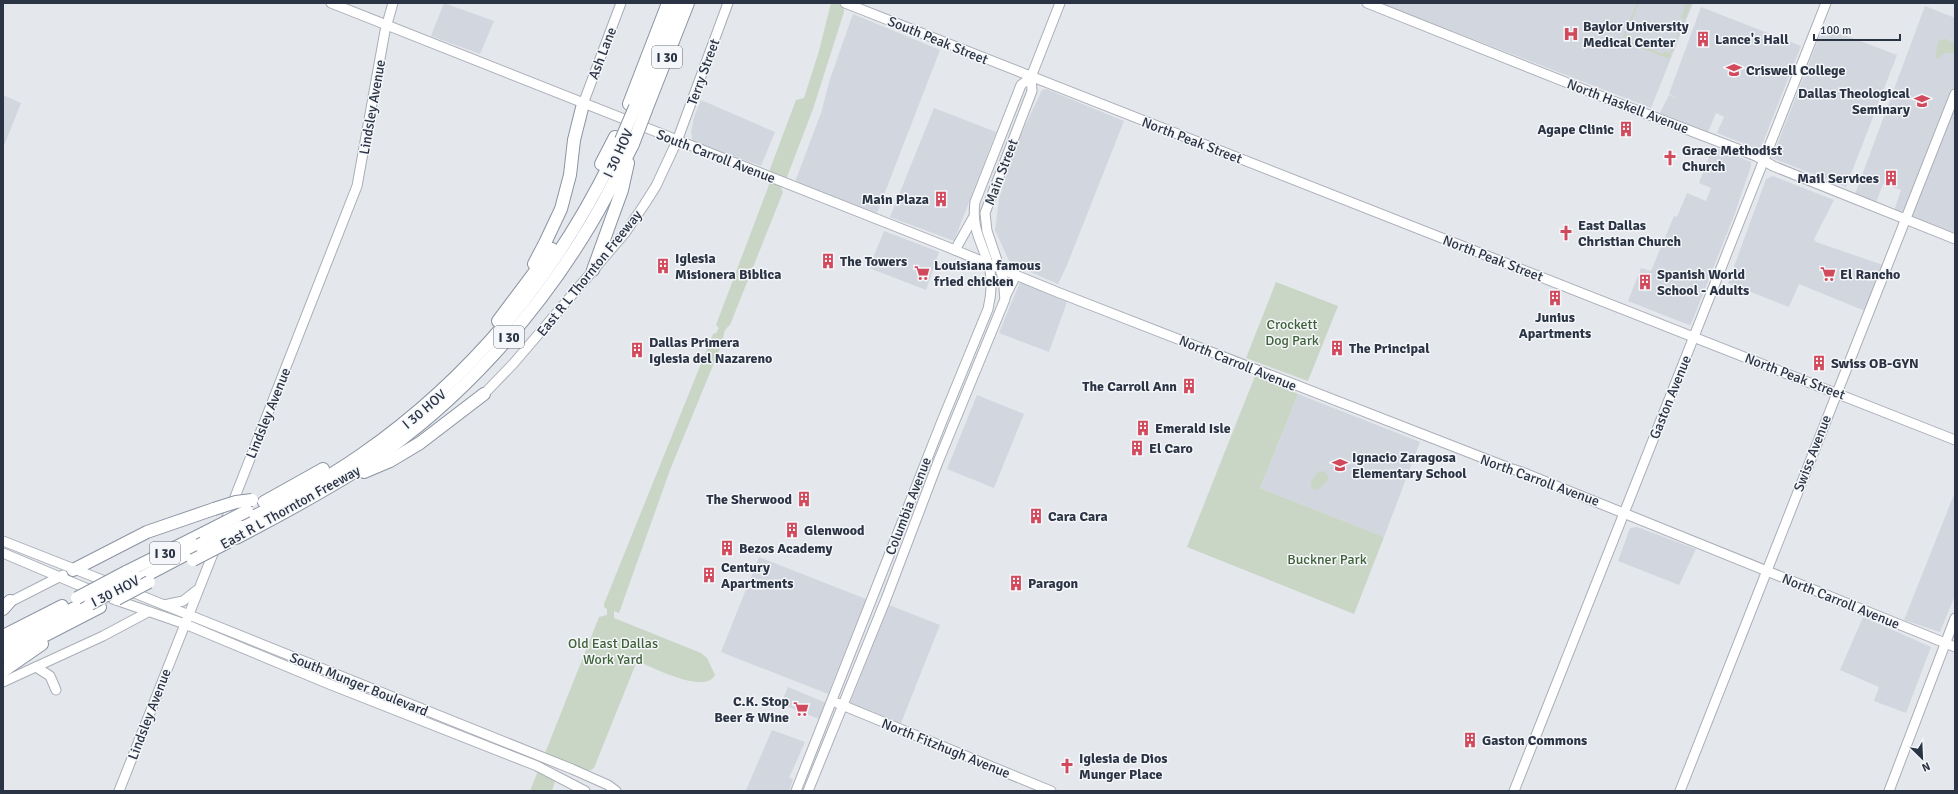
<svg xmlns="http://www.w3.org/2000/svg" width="1958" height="794" font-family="Signika,sans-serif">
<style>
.built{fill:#d2d6de}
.green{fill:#c9d6c5}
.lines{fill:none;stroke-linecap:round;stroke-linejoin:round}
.secondary-casing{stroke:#a9aeb7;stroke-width:11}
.highway-casing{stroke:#8b94a3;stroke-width:14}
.secondary{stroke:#fff;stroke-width:9}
.highway{stroke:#fff;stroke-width:12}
.highway-bridge-casing{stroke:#8b94a3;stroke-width:14;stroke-linecap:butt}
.highway-bridge{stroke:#fff;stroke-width:12}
.labels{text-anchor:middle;stroke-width:3;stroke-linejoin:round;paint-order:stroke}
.shield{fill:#f4f6f9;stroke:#676e7b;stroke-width:1}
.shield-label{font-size:13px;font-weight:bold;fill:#2b3445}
.poi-label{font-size:14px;font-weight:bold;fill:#2b3445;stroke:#f4f6f9;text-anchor:start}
.street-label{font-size:14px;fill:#2b3445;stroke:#f4f6f9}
.park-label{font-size:14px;fill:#3f6138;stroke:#f4f6f9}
</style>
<rect width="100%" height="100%" fill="#e4e7ec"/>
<!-- built -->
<g class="built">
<polygon points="444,3 494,21 480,54 431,36"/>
<polygon points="1380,3 1693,3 1651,108"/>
<polygon points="1925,6 1955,18 1955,233 1894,211 1901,190 1883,184 1876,203 1855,194"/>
<polygon points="1701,7 1801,46 1760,150 1717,133 1724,117 1716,113 1708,132 1660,113 1669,95 1679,99 1669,94"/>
<polygon points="853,14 940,50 877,213 795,182 821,113 830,79"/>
<polygon points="1823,27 1897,55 1846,187 1772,158"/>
<polygon points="1046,89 1124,121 1067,265 1058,284 1010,263 995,230 999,199 1016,145 1042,90"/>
<polygon points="3,95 21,103 3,148"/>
<polygon points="701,100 775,132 761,166 693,142 691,133 694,117"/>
<polygon points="934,108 996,132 954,241 890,217"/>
<polygon points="1713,147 1751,162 1751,166 1735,213 1691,324 1689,325 1628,301 1641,268 1651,271 1674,216 1677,217 1687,193 1706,201 1711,188 1699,183"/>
<polygon points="1773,176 1834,200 1814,239 1816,242 1883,265 1865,311 1799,284 1789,307 1728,283 1766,179"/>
<polygon points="884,231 939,252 926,290 869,268"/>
<polygon points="1020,282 1067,302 1049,352 999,333"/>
<polygon points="1298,394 1420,442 1384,537 1260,488"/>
<polygon points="977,395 1024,414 994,488 947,469"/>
<polygon points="1955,492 1955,595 1940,632 1904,620"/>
<polygon points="1637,527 1696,549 1679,585 1618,561 1630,528"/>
<polygon points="759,557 866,599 828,694 721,652"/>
<polygon points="889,605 940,625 901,723 850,703"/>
<polygon points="1863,617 1931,647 1906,713 1874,701 1879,687 1840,670"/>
<polygon points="788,687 826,703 819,719 781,704"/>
<polygon points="772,730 805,742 789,778 793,779 789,791 746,790"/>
</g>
<!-- green -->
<g class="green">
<path d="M831,3H840V6L844,7V12L813,109L787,177L785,179L780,177V186L783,192L730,325C723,331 724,333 723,341L670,470L619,613L614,611V618L701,653L707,658L715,675C705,695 652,667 637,661L594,768L589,771L550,755L542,775L555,781L552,791H530L599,617L607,615V609L604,607V604L713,334L716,333L719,328L716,325L770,182L773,183V175L770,172V169L796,100L804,98L819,51Z"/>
<polygon points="1637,3 1639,3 1626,34 1632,36 1630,41 1663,54 1664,51 1670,53 1684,19 1681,18 1685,7 1683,6 1684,3 1691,4 1669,59 1622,40"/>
<polygon points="1945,39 1955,43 1955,53 1944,53 1938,59 1935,57 1939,40"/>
<polygon points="1276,282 1338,306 1308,381 1246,358"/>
<polygon points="1255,376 1298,394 1260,488 1384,537 1354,614 1187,547"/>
<polygon points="1324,471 1328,476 1328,480 1319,489 1314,490 1311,487 1311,482 1318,472"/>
</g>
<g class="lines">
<defs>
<g id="secondary">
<polyline points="331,3 945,246 1057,292 1509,468 1522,472 1955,647"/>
<polyline points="845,3 1955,440"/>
<polyline points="1367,3 1618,103 1756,156 1773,166 1955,239"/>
<polyline points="583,104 621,3"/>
<polyline points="955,250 973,218"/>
<polyline points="1005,297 1016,275"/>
<polyline points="484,394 513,364 625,233 644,205 656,186 677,141 728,3"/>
<polyline points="224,525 357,186 385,31 393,3"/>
<polyline points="3,541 110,583"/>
<polyline points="3,553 95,592"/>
<polyline points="127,590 572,769 608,785 616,791"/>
<polyline points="113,599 185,624 329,684 537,766 585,791"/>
<polyline points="6,604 63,575"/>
<polyline points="164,605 183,601 197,590"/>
<polyline points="36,667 50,676 56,690"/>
<polyline points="3,682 103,636 148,612"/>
<polyline points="837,703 1051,791"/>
<polyline points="119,791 216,546"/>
<path d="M796,791L942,421L988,309C991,297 992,283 990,271C984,244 971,232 975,202L1021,85L1031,77"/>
<polyline points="808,791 886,599 938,462 1005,299 1003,278 987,231 985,213 1032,91 1031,77 1060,3"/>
<polyline points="1514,791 1826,3"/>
<polyline points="1680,791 1955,94"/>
<polyline points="1889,791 1955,618"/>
</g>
<g id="highway">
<polyline points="629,104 668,3"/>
<polyline points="638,108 678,3"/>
<polyline points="646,110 688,3"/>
<polyline points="601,164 615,137"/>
<polyline points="613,166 624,141"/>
<polyline points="534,264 545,243 561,209 570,175 574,140 583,104"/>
<polyline points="593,270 622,190 628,163"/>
<polyline points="498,321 552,249"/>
<polyline points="364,472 390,461 420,443 484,394"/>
<polyline points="264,502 323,469"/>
<path d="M243,522C283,502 324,481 361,455C470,379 555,277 613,157"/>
<path d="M236,538C282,514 327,490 370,462C460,401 537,315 592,222C607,197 620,170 633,144"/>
<polyline points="73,570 147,532 214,509"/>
<polyline points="126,572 204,533"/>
<polyline points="139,579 198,548"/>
<polyline points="3,609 10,601"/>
<polyline points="52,620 86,602"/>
<polyline points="3,636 62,606"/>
<polyline points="3,648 60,619"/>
<polyline points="3,657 100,607"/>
<polyline points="3,671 42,644"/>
</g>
</defs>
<!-- secondary casing -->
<use href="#secondary" class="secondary-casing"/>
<!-- highway casing -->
<use href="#highway" class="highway-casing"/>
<!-- secondary -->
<use href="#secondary" class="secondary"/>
<!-- highway -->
<use href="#highway" class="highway"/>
<defs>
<g id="highway-bridge">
<polyline points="621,140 635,107"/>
<polyline points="633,144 646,110"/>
<polyline points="214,509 236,502 252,500"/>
<polyline points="204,533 247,511"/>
<polyline points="213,541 241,527"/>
<polyline points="199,545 220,534"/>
<polyline points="193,560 228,542"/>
<polyline points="118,586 135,577"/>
<polyline points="77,598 126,572"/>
<polyline points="117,599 149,582"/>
<polyline points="90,604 125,585"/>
</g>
</defs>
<!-- highway-bridge casing -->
<use href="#highway-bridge" class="highway-bridge-casing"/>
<!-- highway-bridge -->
<use href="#highway-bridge" class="highway-bridge"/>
</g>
<!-- icons -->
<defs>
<symbol id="hospital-bare" viewBox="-9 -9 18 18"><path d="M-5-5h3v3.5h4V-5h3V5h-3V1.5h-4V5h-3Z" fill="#d1495b" stroke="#f4f6f9" stroke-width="2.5" paint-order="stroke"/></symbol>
<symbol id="building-bare" viewBox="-9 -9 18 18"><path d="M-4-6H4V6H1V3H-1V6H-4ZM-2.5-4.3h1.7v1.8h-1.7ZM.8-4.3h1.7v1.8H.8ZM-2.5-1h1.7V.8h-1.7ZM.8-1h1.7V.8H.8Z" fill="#d1495b" stroke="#f4f6f9" stroke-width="2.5" paint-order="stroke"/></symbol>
<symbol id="university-bare" viewBox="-9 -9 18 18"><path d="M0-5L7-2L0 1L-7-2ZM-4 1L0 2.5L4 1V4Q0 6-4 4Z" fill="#d1495b" stroke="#f4f6f9" stroke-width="2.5" paint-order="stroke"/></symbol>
<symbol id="church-bare" viewBox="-9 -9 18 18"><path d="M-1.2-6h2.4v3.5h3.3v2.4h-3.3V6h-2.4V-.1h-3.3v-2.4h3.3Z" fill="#d1495b" stroke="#f4f6f9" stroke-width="2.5" paint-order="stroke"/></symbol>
<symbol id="supermarket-bare" viewBox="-9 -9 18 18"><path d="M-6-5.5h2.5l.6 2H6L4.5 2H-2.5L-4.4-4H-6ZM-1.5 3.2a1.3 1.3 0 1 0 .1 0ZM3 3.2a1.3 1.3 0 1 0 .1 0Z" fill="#d1495b" stroke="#f4f6f9" stroke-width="2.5" paint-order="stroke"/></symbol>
<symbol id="school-bare" viewBox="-9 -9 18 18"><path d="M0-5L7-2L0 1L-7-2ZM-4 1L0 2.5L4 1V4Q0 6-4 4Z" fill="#d1495b" stroke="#f4f6f9" stroke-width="2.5" paint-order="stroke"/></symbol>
</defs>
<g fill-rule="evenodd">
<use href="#hospital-bare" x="1560" y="23" width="22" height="22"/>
<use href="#building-bare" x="1692" y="28" width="22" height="22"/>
<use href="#university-bare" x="1723" y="59" width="22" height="22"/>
<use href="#university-bare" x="1911" y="90" width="22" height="22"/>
<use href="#building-bare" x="1615" y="118" width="22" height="22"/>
<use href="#church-bare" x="1659" y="147" width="22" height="22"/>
<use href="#building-bare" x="1880" y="167" width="22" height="22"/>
<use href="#building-bare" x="930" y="188" width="22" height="22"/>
<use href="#church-bare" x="1555" y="222" width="22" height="22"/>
<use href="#building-bare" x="817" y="250" width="22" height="22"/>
<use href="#building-bare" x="652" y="255" width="22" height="22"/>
<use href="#supermarket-bare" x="911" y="262" width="22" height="22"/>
<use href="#supermarket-bare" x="1817" y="263" width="22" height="22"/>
<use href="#building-bare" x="1634" y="271" width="22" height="22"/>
<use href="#building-bare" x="1544" y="287" width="22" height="22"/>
<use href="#building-bare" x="1326" y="337" width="22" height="22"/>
<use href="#building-bare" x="626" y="339" width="22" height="22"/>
<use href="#building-bare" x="1808" y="352" width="22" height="22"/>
<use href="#building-bare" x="1178" y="375" width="22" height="22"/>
<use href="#building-bare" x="1132" y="417" width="22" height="22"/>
<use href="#building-bare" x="1126" y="437" width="22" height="22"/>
<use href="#school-bare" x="1329" y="454" width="22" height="22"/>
<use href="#building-bare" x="793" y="488" width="22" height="22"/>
<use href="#building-bare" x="1025" y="505" width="22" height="22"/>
<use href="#building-bare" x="781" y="519" width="22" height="22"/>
<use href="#building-bare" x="716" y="537" width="22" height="22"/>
<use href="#building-bare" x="698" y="564" width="22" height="22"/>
<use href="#building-bare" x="1005" y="572" width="22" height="22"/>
<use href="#supermarket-bare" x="790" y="698" width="22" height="22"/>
<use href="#building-bare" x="1459" y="729" width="22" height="22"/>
<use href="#church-bare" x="1056" y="755" width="22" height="22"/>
</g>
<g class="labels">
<!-- shield labels -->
<g class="shield">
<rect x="652" y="46" width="30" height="22" rx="3"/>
<rect x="494" y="326" width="30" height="22" rx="3"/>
<rect x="150" y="542" width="30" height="22" rx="3"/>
</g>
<g class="shield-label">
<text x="667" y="62">I 30</text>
<text x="509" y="342">I 30</text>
<text x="165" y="558">I 30</text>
</g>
<!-- poi labels -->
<g class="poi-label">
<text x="1583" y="31">Baylor University<tspan x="1583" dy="16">Medical Center</tspan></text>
<text x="1715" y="44">Lance's Hall</text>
<text x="1746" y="75">Criswell College</text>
<text x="1910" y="98" text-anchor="end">Dallas Theological<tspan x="1910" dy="16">Seminary</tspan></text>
<text x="1614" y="134" text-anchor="end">Agape Clinic</text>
<text x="1682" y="155">Grace Methodist<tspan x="1682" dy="16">Church</tspan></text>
<text x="1879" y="183" text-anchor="end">Mail Services</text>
<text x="929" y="204" text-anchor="end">Main Plaza</text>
<text x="1578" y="230">East Dallas<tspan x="1578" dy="16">Christian Church</tspan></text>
<text x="675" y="263">Iglesia<tspan x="675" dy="16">Misionera Biblica</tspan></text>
<text x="840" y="266">The Towers</text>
<text x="934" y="270">Louisiana famous<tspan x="934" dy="16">fried chicken</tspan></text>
<text x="1657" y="279">Spanish World<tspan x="1657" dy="16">School - Adults</tspan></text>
<text x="1840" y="279">El Rancho</text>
<text x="1555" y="322" text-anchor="middle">Junius<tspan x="1555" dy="16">Apartments</tspan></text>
<text x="649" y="347">Dallas Primera<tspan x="649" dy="16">Iglesia del Nazareno</tspan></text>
<text x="1349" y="353">The Principal</text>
<text x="1831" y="368">Swiss OB-GYN</text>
<text x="1177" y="391" text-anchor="end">The Carroll Ann</text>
<text x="1155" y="433">Emerald Isle</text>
<text x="1149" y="453">El Caro</text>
<text x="1352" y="462">Ignacio Zaragosa<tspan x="1352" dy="16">Elementary School</tspan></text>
<text x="792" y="504" text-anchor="end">The Sherwood</text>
<text x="1048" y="521">Cara Cara</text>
<text x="804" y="535">Glenwood</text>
<text x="739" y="553">Bezos Academy</text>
<text x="721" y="572">Century<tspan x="721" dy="16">Apartments</tspan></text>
<text x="1028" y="588">Paragon</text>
<text x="789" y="706" text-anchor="end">C.K. Stop<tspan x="789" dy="16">Beer &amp; Wine</tspan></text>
<text x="1482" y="745">Gaston Commons</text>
<text x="1079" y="763">Iglesia de Dios<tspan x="1079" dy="16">Munger Place</tspan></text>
</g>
<!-- street labels -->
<g class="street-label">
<text transform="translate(938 40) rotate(22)" y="5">South Peak Street</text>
<text transform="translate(602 53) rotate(-69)" y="5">Ash Lane</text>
<text transform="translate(703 72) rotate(-70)" y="5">Terry Street</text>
<text transform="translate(1628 106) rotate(21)" y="5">North Haskell Avenue</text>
<text transform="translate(372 107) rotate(-80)" y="5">Lindsley Avenue</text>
<text transform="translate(1192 140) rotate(21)" y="5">North Peak Street</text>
<text transform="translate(618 153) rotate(-65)" y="5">I 30 HOV</text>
<text transform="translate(716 156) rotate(21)" y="5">South Carroll Avenue</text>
<text transform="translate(1001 172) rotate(-69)" y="5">Main Street</text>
<text transform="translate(1493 258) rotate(21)" y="5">North Peak Street</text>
<text transform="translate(589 273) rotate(-51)" y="5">East R L Thornton Freeway</text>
<text transform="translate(1238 363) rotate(22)" y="5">North Carroll Avenue</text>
<text transform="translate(1795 376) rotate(21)" y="5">North Peak Street</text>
<text transform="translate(1670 397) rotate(-68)" y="5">Gaston Avenue</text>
<text transform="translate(424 409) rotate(-40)" y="5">I 30 HOV</text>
<text transform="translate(268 413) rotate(-68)" y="5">Lindsley Avenue</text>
<text transform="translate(1812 453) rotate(-69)" y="5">Swiss Avenue</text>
<text transform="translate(1540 480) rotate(20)" y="5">North Carroll Avenue</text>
<text transform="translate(908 506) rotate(-69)" y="5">Columbia Avenue</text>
<text transform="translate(290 507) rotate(-29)" y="5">East R L Thornton Freeway</text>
<text transform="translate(115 591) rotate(-27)" y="5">I 30 HOV</text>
<text transform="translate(1841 601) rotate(22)" y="5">North Carroll Avenue</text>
<text transform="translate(359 684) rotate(22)" y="5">South Munger Boulevard</text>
<text transform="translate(149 714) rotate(-69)" y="5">Lindsley Avenue</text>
<text transform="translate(946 748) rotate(22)" y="5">North Fitzhugh Avenue</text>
</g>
<!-- park labels -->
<g class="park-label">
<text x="1292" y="329">Crockett<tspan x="1292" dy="16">Dog Park</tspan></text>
<text x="1327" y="564">Buckner Park</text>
<text x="613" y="648">Old East Dallas<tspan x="613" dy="16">Work Yard</tspan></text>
</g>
</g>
<!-- border -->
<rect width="1958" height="794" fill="none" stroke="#2b3445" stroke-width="8"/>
<!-- north arrow -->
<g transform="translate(1922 758) rotate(156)" stroke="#f4f6f9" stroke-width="3" paint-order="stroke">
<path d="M0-3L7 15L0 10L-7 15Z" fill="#2b3445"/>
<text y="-6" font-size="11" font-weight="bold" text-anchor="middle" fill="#2b3445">N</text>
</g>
<!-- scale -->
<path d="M1814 34v6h86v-6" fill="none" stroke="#2b3445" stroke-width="2"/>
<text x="1820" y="34" font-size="12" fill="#2b3445" stroke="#f4f6f9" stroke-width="3" paint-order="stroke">100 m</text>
</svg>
